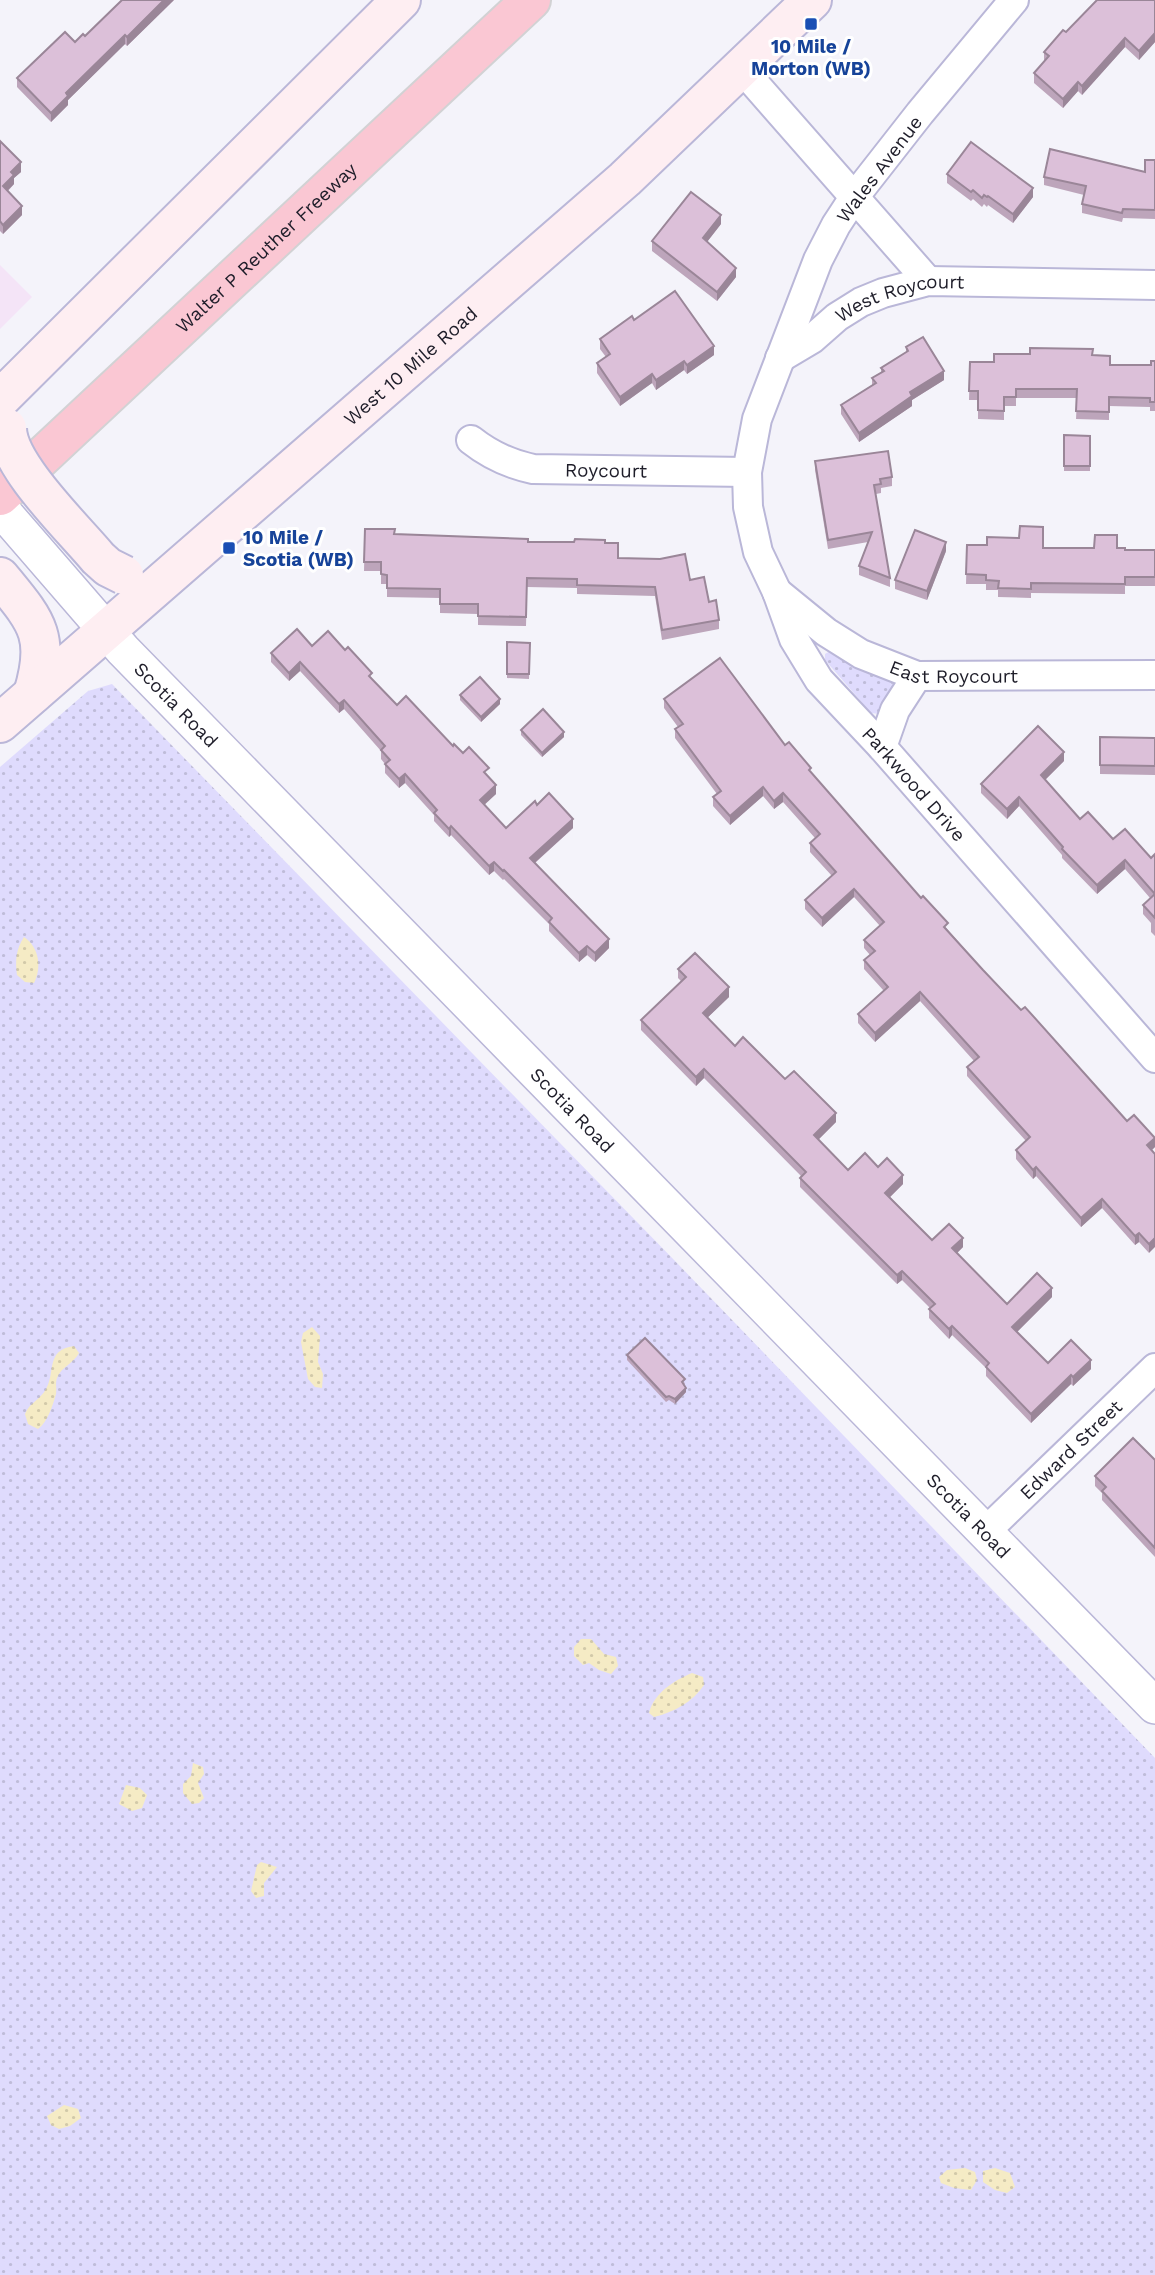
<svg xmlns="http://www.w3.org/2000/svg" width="1155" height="2275" font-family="'Work Sans',sans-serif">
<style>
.commercial{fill:#f4e4f7}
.grass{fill:url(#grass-dots)}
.sand{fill:url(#sand-dots)}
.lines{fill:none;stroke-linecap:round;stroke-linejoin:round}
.minor-casing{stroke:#bab7d8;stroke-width:32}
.tertiary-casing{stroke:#bab7d8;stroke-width:38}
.secondary-casing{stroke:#bab7d8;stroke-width:42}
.motorway-casing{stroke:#d2d2d4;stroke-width:42}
.minor{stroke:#fff;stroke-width:28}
.tertiary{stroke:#fff;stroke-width:35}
.secondary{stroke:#feeef2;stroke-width:38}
.motorway{stroke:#fac7d3;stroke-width:38}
.secondary-bridge-casing{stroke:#bab7d8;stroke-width:42;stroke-linecap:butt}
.secondary-bridge{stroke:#feeef2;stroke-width:38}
.wall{fill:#bda5bb}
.shaded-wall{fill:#9a8698}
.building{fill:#dcc0d9;stroke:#9a8698;stroke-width:2}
.transit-dot{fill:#1a4fb4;stroke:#fff;stroke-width:2.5}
.labels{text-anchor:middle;stroke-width:6;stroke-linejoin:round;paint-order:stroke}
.transit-label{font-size:19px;font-weight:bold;fill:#164399;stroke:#fff}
.street-label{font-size:19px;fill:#1e1d29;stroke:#fff}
</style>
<defs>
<pattern id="grass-dots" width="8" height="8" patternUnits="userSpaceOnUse" patternTransform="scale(1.75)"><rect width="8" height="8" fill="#dfdbfd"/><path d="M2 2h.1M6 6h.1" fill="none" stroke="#bfbcd9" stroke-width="1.8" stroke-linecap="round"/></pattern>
<pattern id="sand-dots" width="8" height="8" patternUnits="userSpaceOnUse" patternTransform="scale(1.75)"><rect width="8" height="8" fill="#f5ebc5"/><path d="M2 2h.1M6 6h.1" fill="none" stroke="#d2c9a9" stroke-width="1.8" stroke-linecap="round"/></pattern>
</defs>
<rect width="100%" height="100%" fill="#f4f3fa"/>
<!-- commercial -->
<polygon class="commercial" points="0,265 32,297 0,329"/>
<!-- grass -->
<g class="grass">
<polygon points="830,651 892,681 894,688 879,714 871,713 825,660 825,654"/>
<polygon points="112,684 676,1262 1155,1758 1155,2275 0,2275 0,767 88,691"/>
</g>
<!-- sand -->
<g class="sand">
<path d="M24,937C39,947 42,967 34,983L25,982L17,975C15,961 16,949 24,937Z"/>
<polygon points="312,1327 320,1336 318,1362 323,1374 322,1388 315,1387 308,1379 301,1342 303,1333"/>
<path d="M74,1346L79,1353C74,1363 61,1367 57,1378C55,1383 57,1389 56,1394C53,1405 47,1423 38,1429L28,1424L25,1414C29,1403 41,1399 46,1389C56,1372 45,1350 74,1346Z"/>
<polygon points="581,1639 591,1639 604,1654 616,1657 618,1666 611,1674 599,1670 589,1663 583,1665 574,1656 574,1647"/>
<path d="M692,1673L703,1677L704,1685C693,1702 674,1712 654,1717L649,1713C654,1693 673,1681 692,1673Z"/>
<polygon points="193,1763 203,1767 204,1774 198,1783 204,1798 199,1803 192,1804 183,1793 183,1784 191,1776"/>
<polygon points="126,1785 140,1788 147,1795 142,1808 132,1811 119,1804"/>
<polygon points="261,1862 277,1867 264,1883 264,1896 256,1898 251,1891 257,1865"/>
<polygon points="64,2105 78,2109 81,2118 70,2126 59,2129 51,2125 47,2116"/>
<polygon points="965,2168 975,2172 977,2180 971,2190 954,2188 941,2183 939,2177 947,2170"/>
<polygon points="995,2168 1010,2173 1015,2187 1007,2193 995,2190 983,2182 983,2171"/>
</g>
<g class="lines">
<defs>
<g id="minor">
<path id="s1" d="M1014,0L920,113L855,196L836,225L818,260L757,419L747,472L748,507L758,552L777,592L794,639L819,680L882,747L1155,1058"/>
<polyline points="741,68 928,281"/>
<path id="s2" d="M780,358L812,339L837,317L861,302L883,293L928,281L1155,285"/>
<path id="s3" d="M471,440C490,455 509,464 533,469L747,472"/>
<path id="s4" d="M777,592L826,632L861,654L917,676L1155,675"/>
<polyline points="882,747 895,710 917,676"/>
<path id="s5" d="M985,1532L1155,1368"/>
</g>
<g id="tertiary">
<path id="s6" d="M0,508L123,650L1155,1706"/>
</g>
<g id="secondary">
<polyline points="0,399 401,0"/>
<path d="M0,577C36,621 51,635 33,694"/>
<path id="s7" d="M0,723L625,179L812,0"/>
</g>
<g id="motorway">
<path id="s8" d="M0,496L531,0"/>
</g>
</defs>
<!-- minor casing -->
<use href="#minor" class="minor-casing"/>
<!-- tertiary casing -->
<use href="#tertiary" class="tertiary-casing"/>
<!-- secondary casing -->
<use href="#secondary" class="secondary-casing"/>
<!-- motorway casing -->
<use href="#motorway" class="motorway-casing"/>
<!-- minor -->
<use href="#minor" class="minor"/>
<!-- tertiary -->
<use href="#tertiary" class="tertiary"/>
<!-- secondary -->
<use href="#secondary" class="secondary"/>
<!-- motorway -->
<use href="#motorway" class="motorway"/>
<defs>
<path id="secondary-bridge" d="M7,428C7,465 74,529 98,558L108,567L124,575"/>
</defs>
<!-- secondary-bridge casing -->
<use href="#secondary-bridge" class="secondary-bridge-casing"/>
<!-- secondary-bridge -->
<use href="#secondary-bridge" class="secondary-bridge"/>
</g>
<!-- wall -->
<g class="wall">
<polygon points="174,0 127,46 125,44 68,100 68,105 51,122 17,87 17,78 85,36"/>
<polygon points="1155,0 1155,42 1139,60 1125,47 1082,95 1078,91 1063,108 1034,83 1034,73 1044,62 1044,52 1066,32"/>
<polygon points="0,141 21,172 14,178 14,184 8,191 22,215 3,234 0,231"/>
<polygon points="1155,160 1155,219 1123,218 1122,222 1082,213 1082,204 1084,195 1044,185 1044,177 1145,172"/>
<polygon points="947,174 1033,197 1013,223 988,205 987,207 984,204 982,207 973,199 971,201 947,183"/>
<polygon points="721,224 707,242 736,277 717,301 652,251 652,241"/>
<polygon points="634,320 714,355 687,374 684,370 656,390 652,383 620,406 597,373 597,363 606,357 600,349 600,339"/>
<polygon points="906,347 944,380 912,400 912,406 859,442 841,414 841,405 872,385 872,378 881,372 881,368 906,352"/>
<polygon points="1092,355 1110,365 1151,365 1155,361 1155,411 1150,411 1150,407 1109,406 1109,420 1076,419 1077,398 1016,398 1016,406 1004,406 1004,420 978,419 978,400 969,400 970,362 994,362"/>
<polygon points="1064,435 1090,436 1090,471 1064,471"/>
<polygon points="815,461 892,477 892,486 881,488 881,493 876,494 890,578 890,587 859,575 859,566 868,542 828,549 815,470"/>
<polygon points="365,529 394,534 528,542 605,543 618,558 690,580 709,602 719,620 719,629 662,640 655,596 577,594 577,588 527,587 526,626 478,625 478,614 440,613 440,598 387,597 387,584 381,584 381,571 364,571"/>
<polygon points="967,545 1043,548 1117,548 1125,550 1155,550 1155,586 1125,586 1125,594 1031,593 1031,598 998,597 998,590 986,590 986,584 966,584"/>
<polygon points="946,551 927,600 895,589 895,580"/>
<polygon points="507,642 530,643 529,679 507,678"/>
<polygon points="312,646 372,679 397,705 463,753 489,777 496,794 484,804 506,828 537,805 573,828 535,863 609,948 595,962 587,955 579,962 549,931 549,924 504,879 503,880 494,871 489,875 451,835 449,837 434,821 434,815 405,783 399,788 385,773 385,764 381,759 381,751 344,709 339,713 300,671 289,681 271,662 271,653"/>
<polygon points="460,695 500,704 481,722 460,700"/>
<polygon points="664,699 785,745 811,773 983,970 1127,1121 1155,1138 1155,1147 1152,1150 1149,1253 1139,1242 1135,1245 1102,1208 1081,1227 1036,1176 1033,1179 1016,1159 1016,1150 1026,1141 967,1076 967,1067 974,1061 920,1001 875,1042 858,1023 858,1014 884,991 864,969 864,960 870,955 864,948 864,940 880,926 854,897 822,927 805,909 805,900 832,876 810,852 810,843 815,838 783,802 774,809 763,796 730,825 713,806 713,797 717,794 675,738 675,729 678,727 664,708"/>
<polygon points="521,730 564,737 542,757 521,735"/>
<polygon points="1100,737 1155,738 1155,775 1100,774"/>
<polygon points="1064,761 1045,780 1080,819 1113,839 1151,858 1155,854 1155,936 1151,932 1151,923 1143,914 1143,905 1150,898 1125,869 1097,894 1062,858 1062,855 1019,806 1007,819 981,793 981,784"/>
<polygon points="678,969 729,997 707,1018 735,1046 785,1079 836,1122 818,1140 848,1170 878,1167 903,1184 890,1197 932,1240 963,1247 957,1253 1007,1304 1052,1297 1017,1332 1048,1363 1091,1369 1073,1386 1071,1384 1031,1423 986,1376 986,1368 952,1335 949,1339 929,1318 929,1309 930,1308 902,1280 897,1284 800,1187 800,1178 801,1176 704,1078 696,1086 641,1030 641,1020 681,981 678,978"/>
<polygon points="627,1355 685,1383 684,1385 686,1392 675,1404 669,1400 666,1402 627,1360"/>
<polygon points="1155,1460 1155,1557 1102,1500 1102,1493 1095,1486 1095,1476"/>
</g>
<!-- shaded-wall -->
<g class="shaded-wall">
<polygon points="164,0 174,0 127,46 127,37"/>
<polygon points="1155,33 1155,42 1139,60 1139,51"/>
<polygon points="125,35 125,44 68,100 68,105 51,122 51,113 66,93"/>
<polygon points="1125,38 1125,47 1082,95 1082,86"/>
<polygon points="1078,82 1078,91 1063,108 1063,99"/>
<polygon points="21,162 21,172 14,178 14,184 3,195 3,186 11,172"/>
<polygon points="1033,188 1033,197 1013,223 1013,214"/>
<polygon points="22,206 22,215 3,234 3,225"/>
<polygon points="721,215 721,224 703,247 703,238"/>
<polygon points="736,268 736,277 717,301 717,292"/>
<polygon points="714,346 714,355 687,374 687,365"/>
<polygon points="684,361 684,370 656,390 656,380"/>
<polygon points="944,371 944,380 912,400 912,406 859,442 859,433 910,392"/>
<polygon points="652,374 652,383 620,406 620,397"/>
<polygon points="946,542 946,551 927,600 927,591"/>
<polygon points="300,662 300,671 289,681 289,673"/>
<polygon points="500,699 500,704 481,722 481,717"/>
<polygon points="344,700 344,709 339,713 339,704"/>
<polygon points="564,732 564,737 542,757 542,753"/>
<polygon points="1064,752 1064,761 1041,784 1041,775"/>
<polygon points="405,774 405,783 399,788 399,779"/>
<polygon points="496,785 496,794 480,809 480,800"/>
<polygon points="763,787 763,796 730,825 730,816"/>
<polygon points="783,793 783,802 774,809 774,801"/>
<polygon points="1019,797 1019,806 1007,819 1007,809"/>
<polygon points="573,819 573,828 530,867 530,858"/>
<polygon points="451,826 451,835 449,837 449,829"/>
<polygon points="1125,860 1125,869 1097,894 1097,885"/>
<polygon points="494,862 494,871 489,875 489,866"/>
<polygon points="854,889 854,897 822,927 822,918"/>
<polygon points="609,939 609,948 595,962 595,953"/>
<polygon points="587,946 587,955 579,962 579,953"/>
<polygon points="729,987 729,997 703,1022 703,1013"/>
<polygon points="920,992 920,1001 875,1042 875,1033"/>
<polygon points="704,1069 704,1078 696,1086 696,1077"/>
<polygon points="836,1113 836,1122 814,1144 814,1135"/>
<polygon points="1155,1138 1155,1147 1147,1154 1147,1145"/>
<polygon points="1036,1167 1036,1176 1033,1179 1033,1170"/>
<polygon points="903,1175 903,1184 885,1202 885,1193"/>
<polygon points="1102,1199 1102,1208 1081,1227 1081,1218"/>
<polygon points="1139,1233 1139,1242 1135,1245 1135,1236"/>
<polygon points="963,1238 963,1247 952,1258 952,1248"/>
<polygon points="1155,1238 1155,1247 1149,1253 1149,1244"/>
<polygon points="902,1271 902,1280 897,1284 897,1275"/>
<polygon points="1052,1288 1052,1297 1012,1337 1012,1327"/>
<polygon points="952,1326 952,1335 949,1339 949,1329"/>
<polygon points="1091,1360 1091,1369 1073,1386 1073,1377"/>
<polygon points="1071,1375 1071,1384 1031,1423 1031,1414"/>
<polygon points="686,1388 686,1392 675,1404 675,1399"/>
</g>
<!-- building -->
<g class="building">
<polygon points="122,0 164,0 127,37 125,35 66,93 68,96 51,113 17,78 65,32 75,42 83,34 85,36"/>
<polygon points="1097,0 1155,0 1155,33 1139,51 1125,38 1082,86 1078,82 1063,99 1034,73 1049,56 1044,52 1063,30 1066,32"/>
<polygon points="0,141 21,162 11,172 14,175 3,186 22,206 3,225 0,221"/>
<polygon points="971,142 1033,188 1013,214 988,196 987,197 984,195 982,198 973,190 971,192 947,174"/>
<polygon points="1050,149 1145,172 1145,160 1155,160 1155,210 1123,209 1122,213 1082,204 1086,186 1044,177"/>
<polygon points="691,192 721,215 703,238 736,268 717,292 652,241"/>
<polygon points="675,291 714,346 687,365 684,361 656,380 652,374 620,397 597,363 610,354 600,339 632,316 634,320"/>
<polygon points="923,337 944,371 910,392 912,396 859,433 841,405 876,383 872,378 884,371 881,368 908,351 906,347"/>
<polygon points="1030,348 1093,349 1092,355 1110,356 1110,365 1151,365 1151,361 1155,361 1155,402 1150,402 1150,398 1109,397 1109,412 1076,411 1077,389 1016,389 1016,397 1004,397 1004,411 978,410 978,391 969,391 970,362 994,362 994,354 1030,354"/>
<polygon points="1064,435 1090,436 1090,466 1064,466"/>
<polygon points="888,451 892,477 880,479 881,484 874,485 890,578 859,566 872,532 828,540 815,461"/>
<polygon points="1020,526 1043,527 1043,548 1094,548 1095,535 1117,535 1117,548 1125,548 1125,550 1155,550 1155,577 1125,577 1125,584 1031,583 1031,589 998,588 999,581 986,580 986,575 966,574 967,545 987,545 987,537 1019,538"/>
<polygon points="365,529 395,529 394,534 528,539 528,542 574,542 575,539 605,540 605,543 618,543 618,558 660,559 685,554 690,580 704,577 709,602 716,600 719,620 662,630 655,587 577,585 577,579 527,578 526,617 478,616 478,604 440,604 440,589 387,588 387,575 381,574 381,562 364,562"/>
<polygon points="915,530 946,542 927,591 895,580"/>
<polygon points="297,629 312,646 328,631 345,650 348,647 372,673 369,676 397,705 406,696 453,746 454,744 463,753 469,747 489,768 484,772 496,785 480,800 506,828 535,801 537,805 549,793 573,819 530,858 609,939 595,953 587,946 579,953 549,922 552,918 504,870 503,871 494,862 489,866 451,826 449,829 434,813 437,810 405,774 399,779 385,764 390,760 381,750 385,746 344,700 339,704 300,662 289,673 271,653"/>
<polygon points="507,642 530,643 529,674 507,674"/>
<polygon points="720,658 785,745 789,742 811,768 809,770 921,898 923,896 948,923 944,927 983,970 1021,1010 1025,1007 1127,1121 1134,1115 1155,1138 1147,1145 1155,1154 1155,1238 1149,1244 1139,1233 1135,1236 1102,1199 1081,1218 1036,1167 1033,1170 1016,1150 1030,1137 967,1067 979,1057 920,992 875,1033 858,1014 888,987 864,960 875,951 864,940 884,922 854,889 822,918 805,900 836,872 810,843 820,834 783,793 774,801 763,787 730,816 713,797 721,791 675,729 683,724 664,699"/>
<polygon points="480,677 500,699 481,717 460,695"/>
<polygon points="543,709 564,732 542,753 521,730"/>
<polygon points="1038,726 1064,752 1041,775 1080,819 1088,812 1113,839 1125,829 1151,858 1155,854 1155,918 1143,905 1155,894 1125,860 1097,885 1062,849 1063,847 1019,797 1007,809 981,784"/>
<polygon points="1100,737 1155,738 1155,766 1100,765"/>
<polygon points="695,953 729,987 703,1013 735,1046 743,1037 785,1079 794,1071 836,1113 814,1135 848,1170 865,1153 878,1167 887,1158 903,1175 885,1193 932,1240 949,1224 963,1238 952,1248 1007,1304 1037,1273 1052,1288 1012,1327 1048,1363 1071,1340 1091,1360 1073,1377 1071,1375 1031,1414 986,1367 989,1363 952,1326 949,1329 929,1309 935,1304 902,1271 897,1275 800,1178 806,1172 704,1069 696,1077 641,1020 686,977 678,969"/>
<polygon points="645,1338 685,1379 682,1382 686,1388 675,1399 669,1396 666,1397 627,1355"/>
<polygon points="1133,1438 1155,1460 1155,1548 1102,1491 1106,1487 1095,1476"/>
</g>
<!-- markers -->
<g class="transit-dot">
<rect x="804" y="17" width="14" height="14" rx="3.5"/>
<rect x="222" y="541" width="14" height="14" rx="3.5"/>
</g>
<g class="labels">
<!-- transit labels -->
<g class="transit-label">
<text x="811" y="53">10 Mile /<tspan x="811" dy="22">Morton (WB)</tspan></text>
<text x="243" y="544" text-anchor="start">10 Mile /<tspan x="243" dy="22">Scotia (WB)</tspan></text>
</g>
<!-- street labels -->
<g class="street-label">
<text transform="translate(879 169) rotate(-53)" y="7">Wales Avenue</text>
<text dy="7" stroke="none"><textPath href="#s8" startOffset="364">Walter P Reuther Freeway</textPath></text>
<text dy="7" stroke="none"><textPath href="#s2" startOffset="138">West Roycourt</textPath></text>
<text dy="7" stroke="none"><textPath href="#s7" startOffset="544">West 10 Mile Road</textPath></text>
<text dy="7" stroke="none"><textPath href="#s3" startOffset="142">Roycourt</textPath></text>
<text dy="7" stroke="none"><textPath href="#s4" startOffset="201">East Roycourt</textPath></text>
<text dy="7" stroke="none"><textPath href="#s6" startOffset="264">Scotia Road</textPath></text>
<text dy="7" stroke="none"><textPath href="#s1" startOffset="915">Parkwood Drive</textPath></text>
<text dy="7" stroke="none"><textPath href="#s6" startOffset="831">Scotia Road</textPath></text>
<text dy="7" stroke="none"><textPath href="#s5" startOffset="119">Edward Street</textPath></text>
<text dy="7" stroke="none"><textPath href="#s6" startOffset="1398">Scotia Road</textPath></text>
</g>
</g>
</svg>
